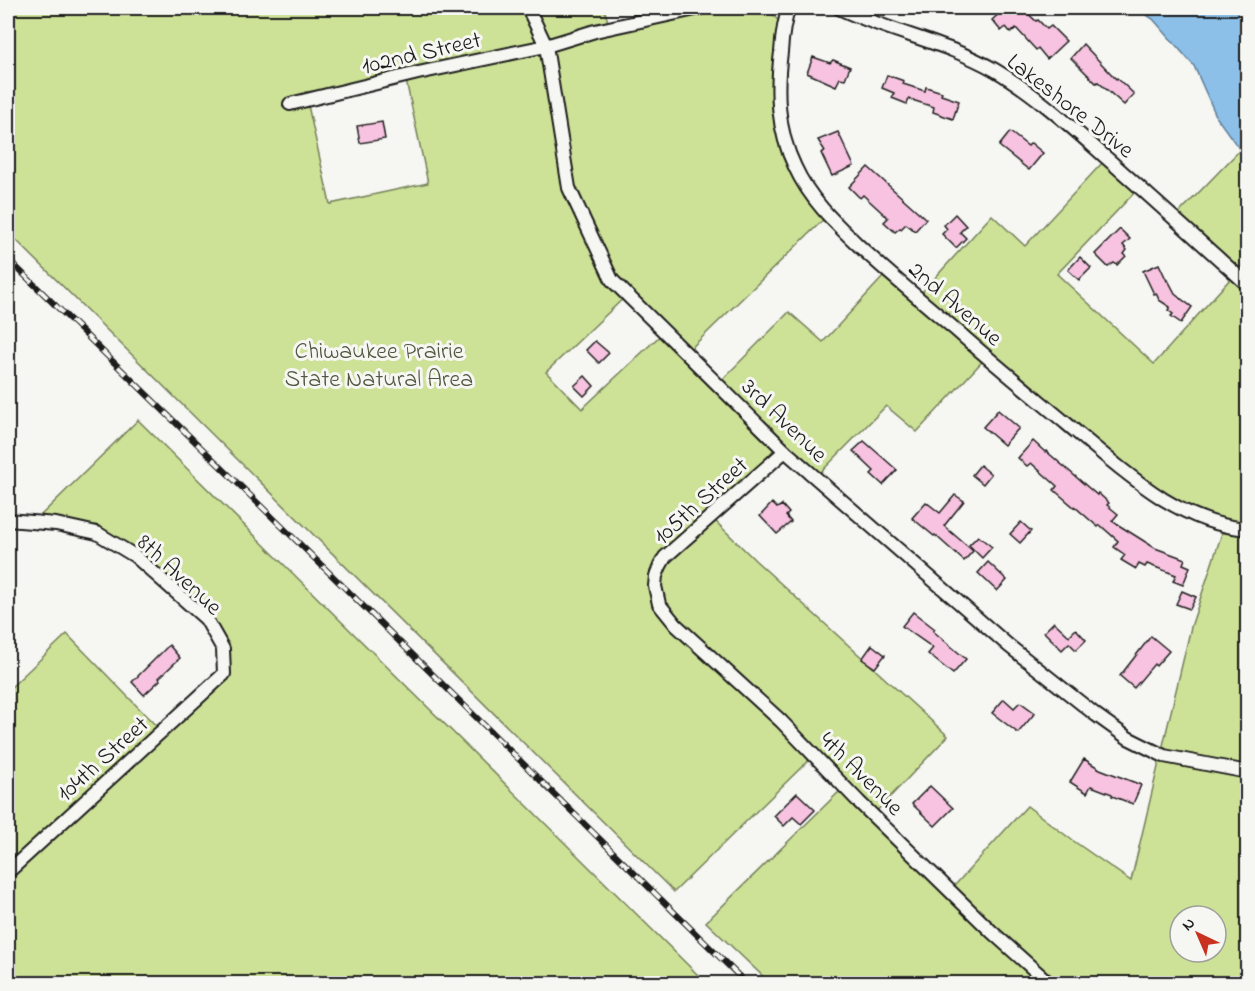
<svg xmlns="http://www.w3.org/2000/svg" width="1255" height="991" font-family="'Indie Flower',sans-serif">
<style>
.green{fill:#cde297;stroke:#747f5a;stroke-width:1.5;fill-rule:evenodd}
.water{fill:#8cc0e9;stroke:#5f7e97;stroke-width:1.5}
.building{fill:#f7c3e0;stroke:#1c1c1c;stroke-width:1.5}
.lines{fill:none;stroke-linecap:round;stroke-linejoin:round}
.street-casing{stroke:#1c1c1c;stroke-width:16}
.street{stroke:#f6f6f2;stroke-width:12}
.rail-casing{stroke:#1c1c1c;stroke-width:6}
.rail{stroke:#f6f6f2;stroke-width:4;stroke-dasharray:11;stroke-linecap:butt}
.labels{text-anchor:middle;stroke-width:6;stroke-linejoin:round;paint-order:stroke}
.street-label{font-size:24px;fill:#1c1c1c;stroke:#f6f6f2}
.park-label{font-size:24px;fill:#515741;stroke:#f6f6f2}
</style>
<rect width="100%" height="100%" fill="#f6f6f2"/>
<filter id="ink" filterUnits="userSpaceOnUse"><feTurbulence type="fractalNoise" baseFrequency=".0167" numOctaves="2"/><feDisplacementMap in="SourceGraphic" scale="12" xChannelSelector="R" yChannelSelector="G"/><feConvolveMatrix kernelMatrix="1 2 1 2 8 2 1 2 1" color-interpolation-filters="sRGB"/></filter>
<g filter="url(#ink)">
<!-- green -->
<g class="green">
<path d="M8,8H604L611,32L661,22L658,8H723L724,10L744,8H765L778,20L775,114L825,218L682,357L714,388L789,312L823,342L883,277L913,302L992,215L1025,246L1103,162L1135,192L1057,274L1154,364L1240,268L1178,214L1240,150L1247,156V983H770L706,922L848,783L817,752L674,892L8,232ZM404,71L428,183L330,204L305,92L329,90ZM630,292L667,329L582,409L546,372ZM990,353L1149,484L1187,507L1226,521L1191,627L1131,881L1072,840L1027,806L947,894L870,818L948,736L756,561L708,514L766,459L781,440L819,474L886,406L917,432ZM1180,916H1216V952H1180Z"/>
<path d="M138,420L706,983L8,984V690L67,634L165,735L227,672C233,650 226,636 212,619L132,548L115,537L97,528L38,518Z"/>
</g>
<!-- water -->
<polygon class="water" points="1136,8 1247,8 1247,156 1240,150 1217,118 1194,66 1153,19"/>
<!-- building -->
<g class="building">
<polygon points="1005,8 1022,8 1036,21 1038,20 1047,29 1051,26 1066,41 1047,59 1038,48 1036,50 1016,28 1011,33 1006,27 1001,31 992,20"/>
<polygon points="1083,44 1116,79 1117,78 1134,94 1124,105 1098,82 1096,83 1071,58"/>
<polygon points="813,57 830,63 833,60 850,67 845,79 840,78 836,86 807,73"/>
<polygon points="887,75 904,81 903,84 925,91 926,87 942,92 941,95 959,101 953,119 933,112 934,107 909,99 907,104 892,98 894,93 882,88"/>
<polygon points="382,122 385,139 360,143 357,126"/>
<polygon points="838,132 854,166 832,176 821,153 825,151 818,140"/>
<polygon points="1010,132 1028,146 1031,143 1043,153 1029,170 999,146"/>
<polygon points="868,167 926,219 915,231 906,224 901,229 900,228 895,232 884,222 888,218 863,195 860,198 849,187"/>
<polygon points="955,214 966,226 960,232 966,238 956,248 942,234 947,229 944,225"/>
<polygon points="1120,229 1130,239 1123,245 1127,250 1124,254 1126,256 1117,265 1114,263 1108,267 1095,254"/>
<polygon points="1080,257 1091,268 1079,280 1068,270"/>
<polygon points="1159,264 1167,281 1168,280 1176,295 1192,307 1181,323 1171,316 1173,314 1168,310 1170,307 1159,300 1156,293 1154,294 1143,271"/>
<polygon points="595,341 609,353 599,363 586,350"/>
<polygon points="585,376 594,386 584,396 574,386"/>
<polygon points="998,410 1019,428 1004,445 983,427"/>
<polygon points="864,441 897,470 883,485 871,474 874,471 853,451"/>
<polygon points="1033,441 1045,452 1046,451 1097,495 1098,493 1109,503 1107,505 1118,514 1112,521 1155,548 1185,559 1183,564 1190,567 1183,585 1173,581 1176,575 1147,564 1145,567 1139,564 1136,569 1121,560 1125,555 1114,547 1118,541 1100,525 1098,527 1075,507 1075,508 1054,490 1057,486 1031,463 1027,466 1018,458"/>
<polygon points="980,465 991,474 983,484 972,475"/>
<polygon points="955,495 964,501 944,526 973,551 964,561 935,535 934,536 912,518 926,502 940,513"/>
<polygon points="772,503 777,508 782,505 789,513 786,516 791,522 777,534 760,516"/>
<polygon points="1021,522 1031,531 1020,543 1010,534"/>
<polygon points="978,536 992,547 982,558 969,545"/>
<polygon points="988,562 1007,580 997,591 978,573"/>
<polygon points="1182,591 1196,597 1190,609 1176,604"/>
<polygon points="913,612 935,629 933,631 966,659 953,674 928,654 933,648 902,626"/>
<polygon points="1054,622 1069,636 1076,629 1086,640 1076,650 1069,643 1062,650 1044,632"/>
<polygon points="1151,636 1169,651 1156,666 1154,664 1134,688 1120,676"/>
<polygon points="169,645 180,658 159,678 160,680 144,695 132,682"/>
<polygon points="872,645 885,655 875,668 862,659"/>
<polygon points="1004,699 1014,708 1020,702 1035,713 1018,733 992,713"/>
<polygon points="1084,759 1100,769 1141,785 1133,804 1112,796 1112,794 1091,786 1087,793 1070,782"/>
<polygon points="930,786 953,808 935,826 912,804"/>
<polygon points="797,793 815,810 801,824 793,817 784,826 774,816"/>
</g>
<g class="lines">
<defs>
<g id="street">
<polyline points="528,8 546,46 569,188 612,280 785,451 1009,646 1096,715 1128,738 1164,756 1248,772"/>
<path d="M789,8C784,21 782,37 781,52C776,91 777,130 795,167C809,198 833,221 857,244C889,274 923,302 956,330C992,362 1030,393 1067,424C1098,450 1129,477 1163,499C1189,515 1217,527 1248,529"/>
<path d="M839,8C889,32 946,42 995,70C1034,93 1068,124 1102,154C1151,197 1199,241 1248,285"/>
<polyline points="290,104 418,73 546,46 595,31 700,8"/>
<polyline points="785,451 665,557 660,566 656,576 655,586 659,604 676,625 781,721 859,802 992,932 1050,984"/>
<polyline points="8,520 56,524 97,533 135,556 206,619 223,649 224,674 8,872"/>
</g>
</defs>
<!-- street casing -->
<use href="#street" class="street-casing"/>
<!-- street -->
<use href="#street" class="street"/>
<defs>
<polyline id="rail" points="8,259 351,594 747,984"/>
</defs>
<!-- rail casing -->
<use href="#rail" class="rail-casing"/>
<!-- rail -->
<use href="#rail" class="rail"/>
</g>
</g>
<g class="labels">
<!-- street labels -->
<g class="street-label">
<text transform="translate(421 52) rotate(-13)" y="8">102nd Street</text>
<text transform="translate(1071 105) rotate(38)" y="8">Lakeshore Drive</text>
<text transform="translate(956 303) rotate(41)" y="8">2nd Avenue</text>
<text transform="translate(785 420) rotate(44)" y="8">3rd Avenue</text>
<text transform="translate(700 500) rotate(-42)" y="8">105th Street</text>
<text transform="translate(180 574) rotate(43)" y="8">8th Avenue</text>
<text transform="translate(102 758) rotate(-42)" y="8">104th Street</text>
<text transform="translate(862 773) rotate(45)" y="8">4th Avenue</text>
</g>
<!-- park labels -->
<g class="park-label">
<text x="379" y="358">Chiwaukee Prairie<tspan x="379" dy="28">State Natural Area</tspan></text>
</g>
</g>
<!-- margin -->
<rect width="1255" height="991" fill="none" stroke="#f6f6f2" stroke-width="30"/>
<rect x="15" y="15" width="1225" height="961" fill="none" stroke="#1c1c1c" stroke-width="2" filter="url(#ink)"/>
<!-- north arrow -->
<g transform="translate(1198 934) rotate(316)"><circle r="28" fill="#f6f6f2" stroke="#9f9f9c" stroke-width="1.5"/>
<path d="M0-4.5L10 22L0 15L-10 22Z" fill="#c8321e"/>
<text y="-9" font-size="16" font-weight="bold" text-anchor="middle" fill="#1c1c1c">N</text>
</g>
</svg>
